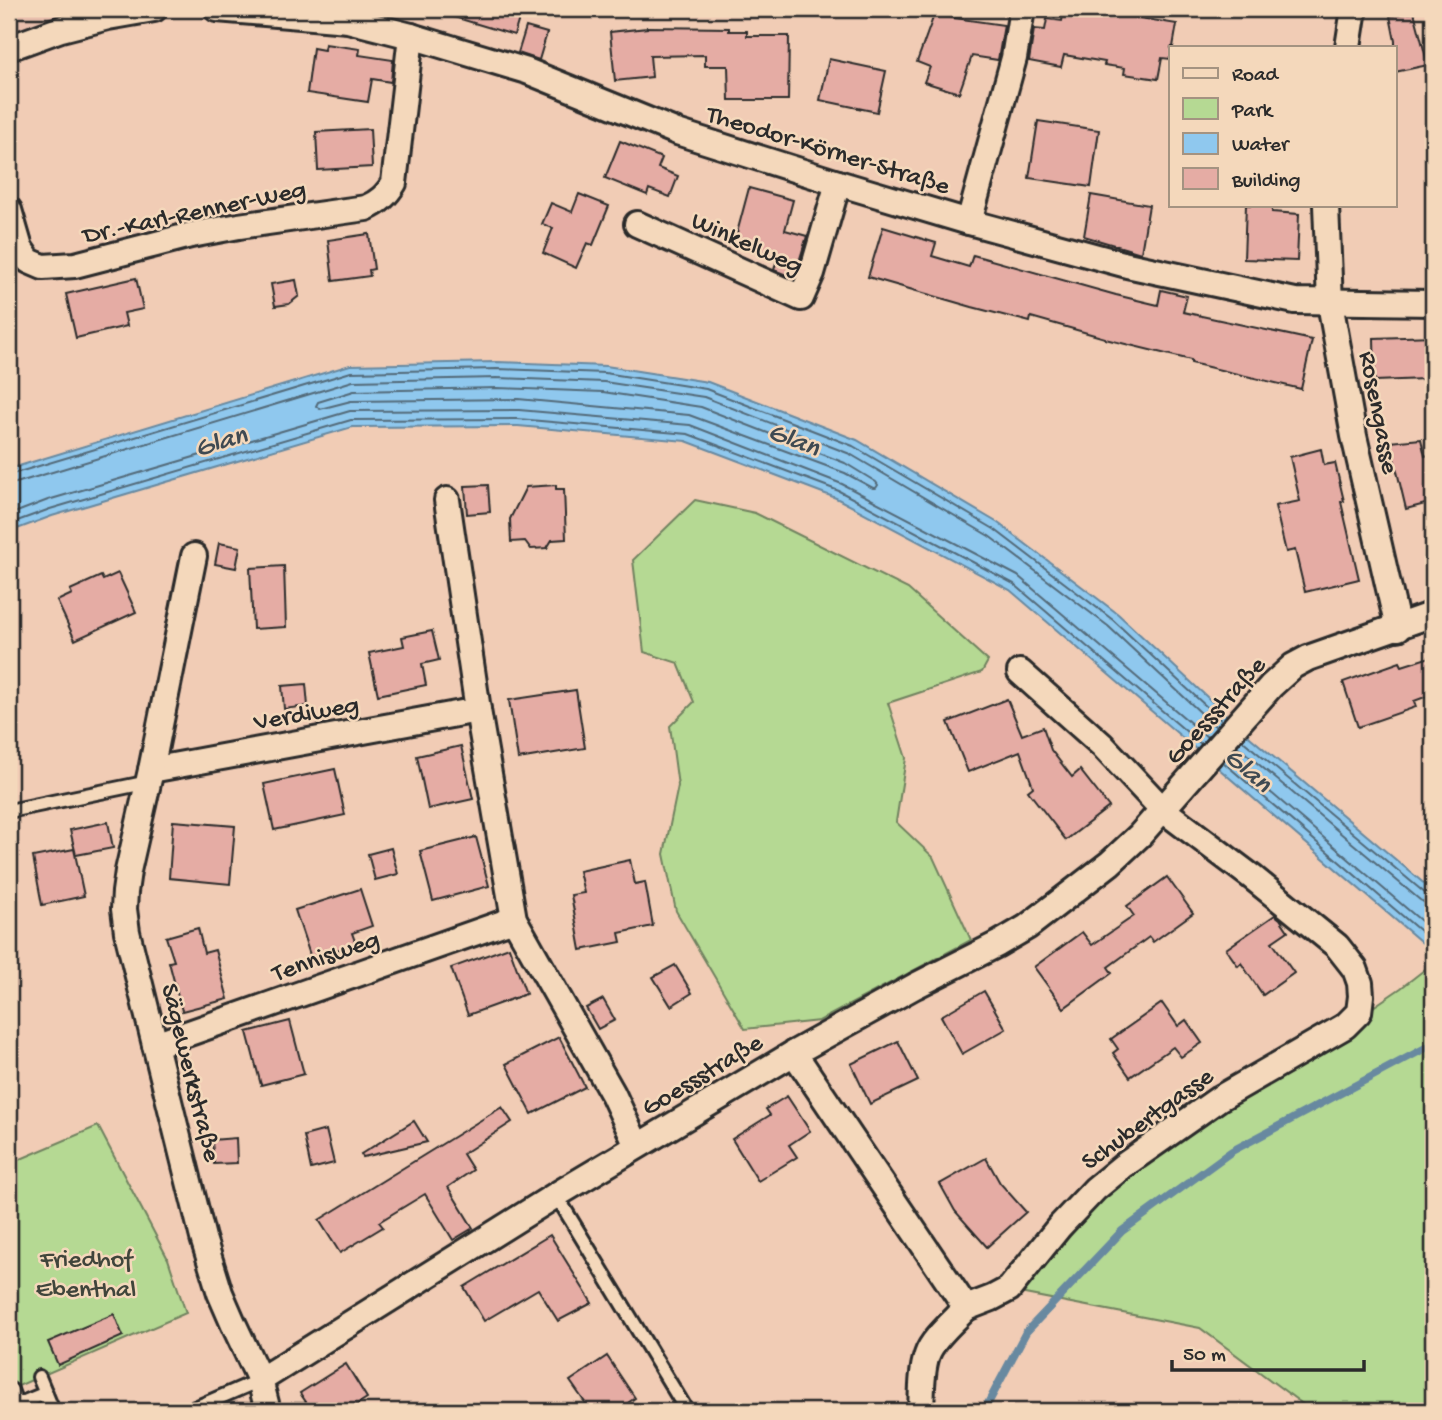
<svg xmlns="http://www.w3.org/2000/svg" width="1442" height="1420" font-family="'Gochi Hand',sans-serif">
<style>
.built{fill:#e9bfad}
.green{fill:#b5d993;stroke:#70825f;stroke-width:2}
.water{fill:#8fc8ee;stroke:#6789a0;stroke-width:2}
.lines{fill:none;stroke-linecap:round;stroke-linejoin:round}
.shore{stroke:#536a79;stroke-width:2}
.stream{stroke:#6789a0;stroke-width:8}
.building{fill:#e5aca4;stroke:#2b2b2b;stroke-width:2}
.lane-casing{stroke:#2b2b2b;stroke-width:18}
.street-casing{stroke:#2b2b2b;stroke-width:30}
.lane{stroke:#f4d8bb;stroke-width:12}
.street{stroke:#f4d8bb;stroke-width:24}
.labels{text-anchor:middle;stroke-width:5;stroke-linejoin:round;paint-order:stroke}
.street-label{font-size:26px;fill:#2b2b2b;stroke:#f4d8bb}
.park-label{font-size:26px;fill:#40453b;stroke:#f4d8bb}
.water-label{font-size:28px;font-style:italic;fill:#3f4a52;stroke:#f4d8bb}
</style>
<rect width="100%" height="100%" fill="#f1ccb5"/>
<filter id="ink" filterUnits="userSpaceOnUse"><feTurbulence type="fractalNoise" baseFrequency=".0143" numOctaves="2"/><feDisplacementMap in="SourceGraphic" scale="14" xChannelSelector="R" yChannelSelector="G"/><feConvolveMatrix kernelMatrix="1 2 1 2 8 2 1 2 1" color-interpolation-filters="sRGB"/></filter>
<g filter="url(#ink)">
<!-- built -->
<polygon class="built" points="9,9 97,9 37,24 9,34"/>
<!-- green -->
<g class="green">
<polygon points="695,500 755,513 908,589 988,661 982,672 888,703 906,758 896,822 933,857 971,940 819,1021 745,1029 676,911 664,854 678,786 670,726 694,702 678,663 644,652 633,560"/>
<polygon points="1433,963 1433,1411 1312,1411 1200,1328 1020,1293 1118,1181 1401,988"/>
<polygon points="98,1126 168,1259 186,1313 9,1390 9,1164"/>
</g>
<!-- water -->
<polygon class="water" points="497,362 606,366 708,382 857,440 998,523 1118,614 1251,738 1433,891 1433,952 1010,590 836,498 686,441 518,426 352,427 52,516 9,532 9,469 350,365"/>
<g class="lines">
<!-- shore -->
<g class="shore">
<polygon points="497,388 603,392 701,407 845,463 876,482 878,485 876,488 873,488 845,473 689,415 518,399 351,401 320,409 316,406 318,402 354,391"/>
<polyline points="9,475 351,372 497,369 605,373 706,389 853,446 994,529 1113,620 1222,721"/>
<polyline points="9,484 16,483 353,381 497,378 604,382 704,397 850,454 989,536 1108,626 1216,727"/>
<polyline points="9,515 48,500 350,411 519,410 690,425 842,484 1018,576 1207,737"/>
<polyline points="9,524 50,509 351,420 518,419 688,434 839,491 1014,584 1201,744"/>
<polyline points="1242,740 1426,894 1433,895"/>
<polyline points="1237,746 1420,900 1427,904 1433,904"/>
<polyline points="1228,756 1433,931"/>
<polyline points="1223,762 1433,942"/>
</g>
<!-- stream -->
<polyline class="stream" points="984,1411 1026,1332 1122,1231 1232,1151 1433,1044"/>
</g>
<!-- building -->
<g class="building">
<polygon points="444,9 522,9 514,35 444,14"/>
<polygon points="1064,9 1097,9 1097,11 1177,24 1173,47 1171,47 1171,59 1162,58 1158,79 1124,74 1125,68 1104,65 1105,62 1064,55 1061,67 1029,61 1034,29 1045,30 1047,19 1062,21"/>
<polygon points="1414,12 1428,65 1395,72 1395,41 1390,16"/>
<polygon points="934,15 1004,25 998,60 972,56 959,93 924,82 930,67 917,62"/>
<polygon points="526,27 547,33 539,60 518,53"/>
<polygon points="647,27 729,28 729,31 747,31 747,36 789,36 788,100 729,100 728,66 705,66 705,55 650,56 652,77 615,81 610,32 647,28"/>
<polygon points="325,44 360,49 359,55 393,60 391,82 372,79 368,102 307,93 313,48 324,50"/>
<polygon points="829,59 886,71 877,112 820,100"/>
<polygon points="1038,121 1099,130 1091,187 1029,178"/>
<polygon points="370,129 372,167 318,170 316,132"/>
<polygon points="620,141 662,158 658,168 678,176 670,197 649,189 647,195 605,178"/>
<polygon points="749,188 793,200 785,230 807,236 794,278 774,270 778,256 734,244"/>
<polygon points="579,194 609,206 593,245 587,243 576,268 543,253 553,228 542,224 551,203 572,212"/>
<polygon points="1091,195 1149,205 1141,253 1084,236"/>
<polygon points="1246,205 1272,205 1272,212 1299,214 1297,261 1244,259"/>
<polygon points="883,227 936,243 932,256 969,267 973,255 1116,295 1158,305 1161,290 1187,296 1183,312 1312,340 1301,389 1191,363 1191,360 1105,339 1105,338 1031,317 1030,322 972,307 868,277"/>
<polygon points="369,234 374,269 369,270 370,276 333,281 328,240"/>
<polygon points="136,278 143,309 124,313 127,326 76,338 66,294"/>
<polygon points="296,280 299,296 289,304 275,306 271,284"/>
<polygon points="1433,336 1433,362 1425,362 1425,379 1375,381 1374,338"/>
<polygon points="1421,439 1425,456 1433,454 1433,502 1406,509 1390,442"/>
<polygon points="1321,449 1324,465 1335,463 1344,501 1341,502 1359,579 1305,592 1295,550 1286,552 1275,506 1300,501 1290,457"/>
<polygon points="488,485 490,512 467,514 465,486"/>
<polygon points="556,485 556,489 564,489 566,539 552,540 547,548 531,549 525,541 511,542 510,519 526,487"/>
<polygon points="219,543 240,547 236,568 215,564"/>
<polygon points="284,566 286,627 253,629 250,568"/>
<polygon points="118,573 136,612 75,640 57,601 72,594 70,590 101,576 103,580"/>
<polygon points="432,631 439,660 422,664 426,685 378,695 369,653 404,646 402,637"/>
<polygon points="1433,656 1433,694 1414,701 1416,707 1358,727 1343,682 1400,662 1402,666"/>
<polygon points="306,684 308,706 284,709 282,686"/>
<polygon points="576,690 585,748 518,759 509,700"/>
<polygon points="1007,699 1022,735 1043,727 1051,750 1072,777 1080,770 1109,807 1066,840 1028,791 1033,787 1020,751 968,772 948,722"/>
<polygon points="461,746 473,799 428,809 417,756"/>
<polygon points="335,769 345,815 274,830 264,784"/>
<polygon points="173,821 235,826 230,884 169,878"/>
<polygon points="108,822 113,848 76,855 70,830"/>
<polygon points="476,837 489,886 433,901 420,851"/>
<polygon points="391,848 398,874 375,880 368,854"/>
<polygon points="74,849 84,896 42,905 33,857"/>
<polygon points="630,860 635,884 645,882 653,926 619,933 621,942 581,950 571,895 584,893 579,871"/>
<polygon points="1167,877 1193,913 1153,942 1149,937 1108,967 1112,973 1064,1008 1034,967 1082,932 1092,945 1134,916 1127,906"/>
<polygon points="360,889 372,926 352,933 356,944 311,958 295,910"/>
<polygon points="1275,915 1280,919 1288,931 1272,942 1294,973 1263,995 1241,963 1238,966 1226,949"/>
<polygon points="198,928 204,953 215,950 228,999 182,1011 169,962 174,961 166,937"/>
<polygon points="509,947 526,994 468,1015 451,968"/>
<polygon points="675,965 692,993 671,1006 653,977"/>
<polygon points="984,991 1006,1029 962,1054 941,1016"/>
<polygon points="603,999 615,1020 598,1029 586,1008"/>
<polygon points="1162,1003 1178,1026 1186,1020 1202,1043 1181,1057 1173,1047 1130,1077 1113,1053 1118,1049 1111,1039"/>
<polygon points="290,1021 304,1074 261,1085 247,1032"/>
<polygon points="559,1037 585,1087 532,1114 506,1064"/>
<polygon points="898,1041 918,1081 870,1104 851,1064"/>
<polygon points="787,1096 810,1131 789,1145 797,1157 758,1181 732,1139 770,1115 766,1109"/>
<polygon points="502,1107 512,1122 463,1154 473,1170 448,1187 473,1228 453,1240 425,1194 379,1222 383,1227 340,1253 319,1220"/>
<polygon points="414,1121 427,1142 363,1157 361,1154"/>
<polygon points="326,1130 334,1163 311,1169 304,1136"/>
<polygon points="236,1138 237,1163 214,1164 212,1140"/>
<polygon points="986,1158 1000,1183 1026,1212 987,1247 955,1211 940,1184"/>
<polygon points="550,1235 592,1303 558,1321 538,1289 484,1321 464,1287"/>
<polygon points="114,1314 123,1336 58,1365 48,1342"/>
<polygon points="607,1356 635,1398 616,1411 591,1411 570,1381"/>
<polygon points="346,1364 367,1398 346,1411 312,1411 300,1393"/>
</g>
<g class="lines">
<defs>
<g id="lane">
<polyline points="9,811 149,782"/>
<polyline points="556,1195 687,1411"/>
<polyline points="39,1377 53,1411"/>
<polyline points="11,1390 17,1405 46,1393"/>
<polyline points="188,1411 260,1380"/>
</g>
<g id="street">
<polyline points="217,9 348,20 411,36 527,71 677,132 838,183 969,222 1127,265 1295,301 1433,303"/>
<polyline points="1348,47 1354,9"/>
<polyline points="9,48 61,29 108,17 154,9"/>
<polyline points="1326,205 1330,303 1354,436 1398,628"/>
<path d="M9,210L20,248L29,261L43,267L75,265L191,235L239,226L366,208C379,202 386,196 394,183L411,36"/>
<polyline points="969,222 1014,58 1022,9"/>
<polyline points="637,224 801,298 812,273 838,183"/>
<polyline points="194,556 151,770 478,710 447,500"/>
<polyline points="478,710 514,919 613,1094 637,1146"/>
<polyline points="151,770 128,871 125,892 124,909 127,932 203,1238 220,1293 233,1323 260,1380 268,1411"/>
<polyline points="155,1045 514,919"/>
<polyline points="794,1053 966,1308 992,1298 1009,1289 1059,1227 1095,1189 1123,1166 1220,1098 1345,1026 1359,1012 1361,996 1360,983 1355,969 1337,946 1252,877 1163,810 1102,745 1020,672"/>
<polyline points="260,1380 556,1195 794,1053 915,986 998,944 1027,927 1110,863 1140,835 1271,686 1293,666 1308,658 1433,614"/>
<path d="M921,1411C922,1393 921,1373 927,1355C932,1339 954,1321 966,1308"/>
</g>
</defs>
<!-- lane casing -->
<use href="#lane" class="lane-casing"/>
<!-- street casing -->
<use href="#street" class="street-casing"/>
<!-- lane -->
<use href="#lane" class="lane"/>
<!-- street -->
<use href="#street" class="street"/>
</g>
</g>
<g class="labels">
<!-- street labels -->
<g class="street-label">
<text transform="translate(829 148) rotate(17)" y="9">Theodor-Körner-Straße</text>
<text transform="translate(194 210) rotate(-12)" y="9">Dr.-Karl-Renner-Weg</text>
<text transform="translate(748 241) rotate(24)" y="9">Winkelweg</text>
<text transform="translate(1381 412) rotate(79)" y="9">Rosengasse</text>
<text transform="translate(1214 709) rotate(-48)" y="9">Goessstraße</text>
<text transform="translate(306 711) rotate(-10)" y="9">Verdiweg</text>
<text transform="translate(325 954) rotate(-19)" y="9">Tennisweg</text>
<text transform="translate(193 1072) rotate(76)" y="9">Sägewerkstraße</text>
<text transform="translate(701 1073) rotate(-31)" y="9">Goessstraße</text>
<text transform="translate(1146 1117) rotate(-36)" y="9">Schubertgasse</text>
</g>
<!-- park labels -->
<g class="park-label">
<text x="86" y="1266">Friedhof<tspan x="86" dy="30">Ebenthal</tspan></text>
</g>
<!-- water labels -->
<g class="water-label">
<text transform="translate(795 437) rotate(21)" y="10">Glan</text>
<text transform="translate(220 439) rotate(-17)" y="10">Glan</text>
<text transform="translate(1250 768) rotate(41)" y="10">Glan</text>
</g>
</g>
<!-- margin -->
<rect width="1442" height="1420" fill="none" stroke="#f4d8bb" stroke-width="35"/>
<rect x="18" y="18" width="1407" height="1385" fill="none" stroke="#2b2b2b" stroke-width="2.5" filter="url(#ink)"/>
<!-- legend -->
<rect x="1169" y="46" width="228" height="161" fill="#f4d8bb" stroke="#a49381" stroke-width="2"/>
<rect x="1183" y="68" width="35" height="10" fill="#f4d8bb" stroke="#a49381" stroke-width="2"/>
<text x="1232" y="80" font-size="21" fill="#2b2b2b">Road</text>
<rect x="1183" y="98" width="35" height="21" fill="#b5d993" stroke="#a49381" stroke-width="2"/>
<text x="1232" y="116" font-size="21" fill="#2b2b2b">Park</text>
<rect x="1183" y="133" width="35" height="21" fill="#8fc8ee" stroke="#a49381" stroke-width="2"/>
<text x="1232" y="150" font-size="21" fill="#2b2b2b">Water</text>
<rect x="1183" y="168" width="35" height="21" fill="#e5aca4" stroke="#a49381" stroke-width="2"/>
<text x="1232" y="186" font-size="21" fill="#2b2b2b">Building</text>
<!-- scale -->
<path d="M1172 1360v10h192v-10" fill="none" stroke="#2b2b2b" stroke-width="3.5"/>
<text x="1183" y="1360" font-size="21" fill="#2b2b2b" stroke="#f4d8bb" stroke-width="5" paint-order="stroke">50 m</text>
</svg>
